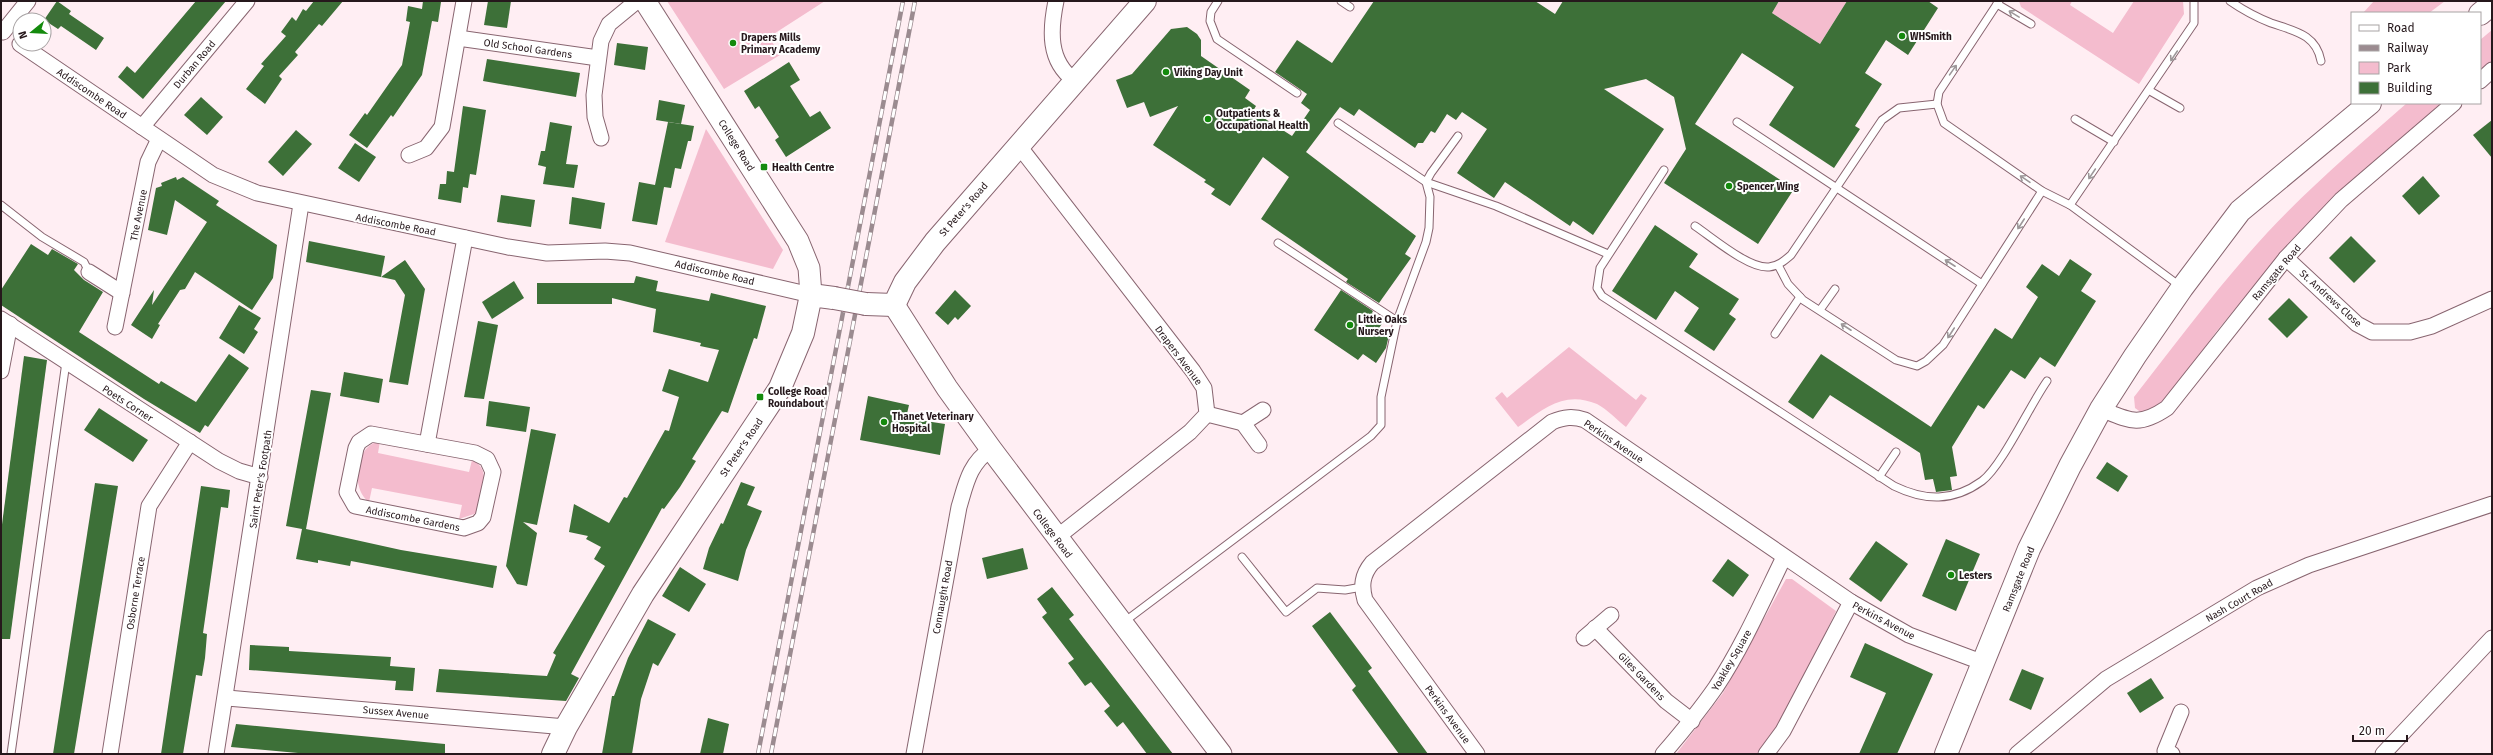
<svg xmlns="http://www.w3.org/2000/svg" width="2493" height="755" font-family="'Fira Sans',sans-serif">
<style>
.green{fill:#f4bcce}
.building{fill:#3d7038}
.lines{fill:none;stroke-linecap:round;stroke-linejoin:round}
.service-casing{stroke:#886570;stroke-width:9}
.minor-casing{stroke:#886570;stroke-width:17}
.secondary-casing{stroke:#886570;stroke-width:23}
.primary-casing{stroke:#886570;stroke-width:24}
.service{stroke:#fff;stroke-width:7}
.minor{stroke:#fff;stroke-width:15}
.secondary{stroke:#fff;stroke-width:21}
.primary{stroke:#fff;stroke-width:22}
.rail-casing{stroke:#9b8b90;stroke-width:4.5}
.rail{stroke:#fff;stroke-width:3;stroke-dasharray:9;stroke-linecap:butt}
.primary-bridge-casing{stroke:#886570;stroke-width:24;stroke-linecap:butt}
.primary-bridge{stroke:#fff;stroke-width:22}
.oneway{stroke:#9d9799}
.poi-dot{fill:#148a0d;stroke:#fff;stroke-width:1.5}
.labels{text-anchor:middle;stroke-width:4;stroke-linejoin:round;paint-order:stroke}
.poi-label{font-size:10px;font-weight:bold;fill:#26181c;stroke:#fff;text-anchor:start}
.street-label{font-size:10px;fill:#26181c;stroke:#fff}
</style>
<rect width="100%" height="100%" fill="#ffeef3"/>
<!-- green -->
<g class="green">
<polygon points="667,1 825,1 769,37 780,55 724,89"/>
<polygon points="1779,1 1847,1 1820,44 1772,13"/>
<polygon points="2019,1 2072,1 2070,5 2113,33 2134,1 2183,1 2184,14 2139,84 2021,7"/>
<polygon points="2374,1 2445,1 2429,13 2363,13"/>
<polygon points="2492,30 2492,62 2480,72 2480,40"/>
<path d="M2407,103H2444L2282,252L2216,332L2161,408L2146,416L2135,408L2134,397C2177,342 2219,285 2267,233C2311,186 2359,145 2407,103Z"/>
<polygon points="706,129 783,250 773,269 665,242"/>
<path d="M1569,347L1636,400L1641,394L1647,398L1626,427C1617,420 1607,409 1597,404C1564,390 1543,409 1518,427L1495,398L1502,392L1507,398Z"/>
<path d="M380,441L378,453L469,472L472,460C493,469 481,495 477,513L459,519L462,505L372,488L369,502C350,489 355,445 380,441Z"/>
<polygon points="1786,579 1792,579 1836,611 1785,718 1757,754 1676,754 1723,693"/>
</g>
<!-- building -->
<g class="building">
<polygon points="57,1 71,11 69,14 104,38 96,50 61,26 58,29 44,20"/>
<polygon points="196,1 226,1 143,99 118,77 127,66 135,73"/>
<polygon points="314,1 343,1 322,26 319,24 295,52 298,55 279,76 282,79 265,104 246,89 264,66 261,64 286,36 281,32 292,17 296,21 303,9 306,11"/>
<polygon points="423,1 441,2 438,22 432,21 422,75 393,117 391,115 367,148 349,135 365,113 367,115 402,65 410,22 406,21 408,6 422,9"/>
<polygon points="488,1 511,1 507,28 484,25"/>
<polygon points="1374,1 1535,1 1555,14 1563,1 1779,1 1772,13 1820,44 1847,1 1928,1 1938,8 1908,55 1886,40 1865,73 1882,84 1855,126 1860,129 1834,168 1769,125 1794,87 1742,53 1695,124 1794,189 1758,244 1664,183 1686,149 1674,97 1646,79 1604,89 1664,129 1593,235 1573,221 1570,226 1505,182 1494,198 1457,173 1487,129 1462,112 1456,120 1447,114 1435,133 1431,131 1423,143 1418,143 1415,148 1359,109 1354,116 1340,107 1306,152 1416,236 1405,254 1411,258 1379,303 1346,282 1348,279 1261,219 1289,177 1263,157 1230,206 1211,194 1215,189 1204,182 1206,180 1153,145 1178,106 1150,117 1144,102 1127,108 1116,80 1132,74 1171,29 1187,27 1197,34 1201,40 1201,56 1250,90 1245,98 1256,106 1253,111 1292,136 1310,110 1301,103 1307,94 1275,72 1297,40 1332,63"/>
<polygon points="617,43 648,47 645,70 614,65"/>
<polygon points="487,59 580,73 576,97 483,81"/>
<polygon points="789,62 800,80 790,86 810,117 820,111 831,128 786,157 775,140 779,137 759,106 755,109 744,91"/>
<polygon points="201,97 223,117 207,135 184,115"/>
<polygon points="659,100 685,105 681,124 656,120"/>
<polygon points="463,106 486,110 476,175 470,174 468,188 463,187 461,203 438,199 440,184 446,184 447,171 454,172"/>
<polygon points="2492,120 2492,158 2473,135"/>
<polygon points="550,122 572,126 566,164 578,165 574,188 543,184 546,167 538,165 541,151 545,151"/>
<polygon points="668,122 694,126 691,141 688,141 681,169 675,168 671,188 664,187 657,225 632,221 639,182 655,185"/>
<polygon points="296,130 312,144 283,176 268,162"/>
<polygon points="355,143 376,157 359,182 338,168"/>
<polygon points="2423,176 2440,196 2419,215 2402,196"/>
<polygon points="176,177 177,180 183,177 219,201 216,205 277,245 273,278 252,310 195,272 185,289 180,290 158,324 160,325 152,339 131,325 154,290 152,305 207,222 175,200 167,235 148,230 156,188 162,186 161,183"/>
<polygon points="501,195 535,200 531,227 497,222"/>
<polygon points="572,197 605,203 601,229 569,224"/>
<polygon points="1655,225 1698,254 1689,267 1739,299 1729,314 1736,319 1714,351 1684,331 1699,308 1675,291 1656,320 1612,291"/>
<polygon points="2351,236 2376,261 2354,283 2329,258"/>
<polygon points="309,241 385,256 381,277 306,262"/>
<polygon points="31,244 48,255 52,249 78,264 74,270 84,280 103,292 79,332 159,384 161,381 196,402 229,354 249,368 208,427 205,425 200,433 144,399 1,305 1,290"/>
<polygon points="2070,259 2092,274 2081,291 2096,301 2055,367 2040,357 2025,379 2011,370 1984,409 1978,405 1952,447 1957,476 1950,477 1952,490 1936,492 1933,479 1925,480 1920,453 1830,395 1813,419 1788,402 1821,354 1931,427 1995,328 2012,339 2038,297 2026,287 2042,264 2059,276"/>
<polygon points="405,260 425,289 408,385 389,382 405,295 395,280 381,277"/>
<polygon points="636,276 658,281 656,291 709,301 711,293 766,306 757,339 754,338 728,413 722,411 692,459 696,461 680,487 664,509 662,508 571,674 579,678 566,701 436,692 439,669 547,676 556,655 553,653 605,566 594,559 601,547 586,539 588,536 569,532 574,504 609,523 624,497 627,498 665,430 669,431 679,397 662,391 669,369 708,382 719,350 700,346 701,343 653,332 656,309 612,298 612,304 537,304 537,283 634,283"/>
<polygon points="514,281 524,298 492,319 482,302"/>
<polygon points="955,290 971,306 958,320 955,317 948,325 935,313"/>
<polygon points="1341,290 1373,311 1372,313 1384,321 1379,328 1389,335 1386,348 1376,363 1363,354 1358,360 1314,330"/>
<polygon points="2289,298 2308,317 2287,338 2268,319"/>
<polygon points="239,305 261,318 254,329 258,332 244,354 219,338"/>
<polygon points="478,321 498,325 484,399 464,397"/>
<polygon points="24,356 47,360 10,639 1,639 1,532"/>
<polygon points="344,372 383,379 379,403 340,396"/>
<polygon points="311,390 331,393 306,529 401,550 497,566 493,588 351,561 350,566 318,560 318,563 296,559 302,529 286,526"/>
<polygon points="868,396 909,405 906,418 945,424 940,455 860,440"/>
<polygon points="489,401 530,407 526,432 486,426"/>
<polygon points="99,408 148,440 133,462 84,430"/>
<polygon points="531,429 556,434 537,525 523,522 537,533 527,586 517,584 506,566"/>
<polygon points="2107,462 2128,476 2118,492 2096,478"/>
<polygon points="741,482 755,487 747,505 762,511 746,550 738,581 703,569 709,548 721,523 723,524"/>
<polygon points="95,483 118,486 74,754 53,754"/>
<polygon points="201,486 230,490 228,508 221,507 203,633 207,634 205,658 202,676 196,675 183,754 161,754"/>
<polygon points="1946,539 1980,554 1956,611 1922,596"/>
<polygon points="1876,541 1908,564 1881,602 1849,579"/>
<polygon points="1023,548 1028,569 987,579 982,558"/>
<polygon points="1728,559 1749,575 1733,597 1712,581"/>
<polygon points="680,567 706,584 689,612 662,596"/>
<polygon points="1052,587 1074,615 1069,619 1173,754 1147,754 1123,722 1117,727 1104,711 1110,706 1091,682 1085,686 1068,663 1074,659 1042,617 1047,613 1037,599"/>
<polygon points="1330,612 1372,668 1368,671 1428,754 1399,754 1352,690 1356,686 1312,626"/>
<polygon points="648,619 676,634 658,666 653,663 641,699 632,754 602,754 612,696 614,696 628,658"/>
<polygon points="1865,643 1933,674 1897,754 1859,754 1886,693 1850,677"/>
<polygon points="250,645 289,647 289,651 391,657 390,666 415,668 413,691 395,690 396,681 249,670"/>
<polygon points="2022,669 2044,678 2031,710 2009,700"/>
<polygon points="2151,678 2164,698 2140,713 2127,693"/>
<polygon points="708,718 729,724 723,754 700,754"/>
<polygon points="236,724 445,744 445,754 309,754 231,747"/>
</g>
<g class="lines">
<defs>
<g id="service">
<polyline points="1218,1 1211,12 1210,21 1217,39 1297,93"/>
<polyline points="1341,1 1350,7"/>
<polyline points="1999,1 1939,92 1937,104 1944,123 2042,191 2070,205 2180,286"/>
<path d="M2230,1C2243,10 2256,17 2271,23C2294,31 2316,34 2321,61"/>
<polyline points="1997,4 2031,24"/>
<polyline points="2150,91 2180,108"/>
<polyline points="2075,119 2114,142"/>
<polyline points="1737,122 1982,284"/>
<polyline points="1338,123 1426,182 1496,206 1608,254"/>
<path d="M1664,170L1600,268L1597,288L1602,296L1894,486C1925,501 1953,502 1982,481C2002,466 2030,405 2047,381"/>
<polyline points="1,205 42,237 84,262 89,272"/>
<polyline points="2070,205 2194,23 2194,1"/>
<path d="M1695,226C1713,238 1749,269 1769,267C1778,266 1784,261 1791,255L1882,120L1899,108L1937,104"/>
<polyline points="1278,243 1397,321"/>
<polyline points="1778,265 1788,284 1803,300 1896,360 1917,366 1926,361 1943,345 2042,191"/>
<polyline points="1820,310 1835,289"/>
<polyline points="1775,334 1800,297"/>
<polyline points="1879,477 1896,452"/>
<polyline points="1242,557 1286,612 1317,588 1345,590 1362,587"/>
<polyline points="1124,622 1371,436 1381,425 1381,397 1397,321 1426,242 1429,228 1430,197 1426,182 1431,173 1458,136"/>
<polyline points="11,754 66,362"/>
</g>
<g id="minor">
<path d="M1056,1C1050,30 1048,61 1074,80"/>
<polyline points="3,32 28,1"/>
<polyline points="458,38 598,58"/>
<polyline points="20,44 213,175 257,193 508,247 547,253 605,251 630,253 811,295"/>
<polyline points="2480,81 2492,70"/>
<polyline points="142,127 247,1"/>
<polyline points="601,138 595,117 594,95 601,41 609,24 637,1"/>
<polyline points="1019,146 1193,371 1204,388 1207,414 1190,432 1056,538"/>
<polyline points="409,155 426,148 442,127 464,1"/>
<polyline points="2286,258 2357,324 2372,332 2410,332 2432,326 2492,299"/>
<polyline points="89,272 122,293"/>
<polyline points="1,319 219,461 239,471 260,477"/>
<polyline points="115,327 148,162 159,139"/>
<polyline points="1,371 10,324"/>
<path d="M2101,409C2130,421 2139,427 2167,408L2286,258L2341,200L2454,103"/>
<polyline points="1207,414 1243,423"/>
<polygon points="371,434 475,453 487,459 493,472 483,517 478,523 464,528 355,506 347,492 356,448 359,442"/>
<polyline points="427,444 465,238"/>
<polyline points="1259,445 1243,423 1263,410"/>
<polyline points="1595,628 1666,701 1692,721"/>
<polyline points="1584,638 1611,615"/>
<polyline points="227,698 566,727"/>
<polyline points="110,754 149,506 190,442"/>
<polyline points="216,754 301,204"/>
<path d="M914,754L959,507C966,484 969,464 991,449"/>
<path d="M1477,754L1365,600C1361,586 1362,575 1372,563L1552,422C1564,417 1573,416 1585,420L1851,602L1909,635L1984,663"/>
<path d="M1663,754C1682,732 1700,710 1716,687C1743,646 1763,600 1784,557"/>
<polyline points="1766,754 1783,731 1851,602"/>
<polyline points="2017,754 2106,679 2257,588 2309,565 2492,504"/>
<polyline points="2172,754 2165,751 2181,712"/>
<polyline points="2383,754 2492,638"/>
</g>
<g id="secondary">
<polyline points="645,1 798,241 809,268 811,295"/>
<polyline points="894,305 947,388 991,449 1221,754"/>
</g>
<g id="primary">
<polyline points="2480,14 2492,4"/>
<polyline points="866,304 894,305 905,282 935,242 1145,1"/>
<polyline points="553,754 566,727 643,594 780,388 803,333 811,295 834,298"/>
<polyline points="1946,754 2029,549 2070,466 2101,409 2135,356 2182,288 2240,211 2370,103"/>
</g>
</defs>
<!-- service casing -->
<use href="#service" class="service-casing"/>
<!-- minor casing -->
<use href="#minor" class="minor-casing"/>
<!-- secondary casing -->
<use href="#secondary" class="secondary-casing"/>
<!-- primary casing -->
<use href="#primary" class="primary-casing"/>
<!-- service -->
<use href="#service" class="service"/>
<!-- minor -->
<use href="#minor" class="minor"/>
<!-- secondary -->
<use href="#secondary" class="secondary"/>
<!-- primary -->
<use href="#primary" class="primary"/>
<defs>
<g id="rail">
<polyline points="758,754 903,1"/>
<polyline points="771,754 915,1"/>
</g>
</defs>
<!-- rail casing -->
<use href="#rail" class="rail-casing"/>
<!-- rail -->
<use href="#rail" class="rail"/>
<defs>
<polyline id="primary-bridge" points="834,298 866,304"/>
</defs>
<!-- primary-bridge casing -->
<use href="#primary-bridge" class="primary-bridge-casing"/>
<!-- primary-bridge -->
<use href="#primary-bridge" class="primary-bridge"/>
</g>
<!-- one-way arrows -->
<defs><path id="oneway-shaft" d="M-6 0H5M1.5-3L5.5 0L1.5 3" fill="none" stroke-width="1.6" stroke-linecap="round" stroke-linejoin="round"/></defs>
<g class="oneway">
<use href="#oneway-shaft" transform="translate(2014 14) rotate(-149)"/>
<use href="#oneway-shaft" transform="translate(2174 56) rotate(124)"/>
<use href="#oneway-shaft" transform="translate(1953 70) rotate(-55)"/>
<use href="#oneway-shaft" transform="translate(2092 174) rotate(124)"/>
<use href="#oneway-shaft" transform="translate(2025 179) rotate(-146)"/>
<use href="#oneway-shaft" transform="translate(2021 224) rotate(123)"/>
<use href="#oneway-shaft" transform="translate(1950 263) rotate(-147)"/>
<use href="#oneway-shaft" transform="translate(1846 327) rotate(-147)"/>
<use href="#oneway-shaft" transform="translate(1951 333) rotate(123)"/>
</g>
<!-- markers -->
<g class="poi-dot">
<circle cx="1902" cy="36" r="4"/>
<circle cx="733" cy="43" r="4"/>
<circle cx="1166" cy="72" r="4"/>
<circle cx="1208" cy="119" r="4"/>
<rect x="760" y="163" width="8" height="8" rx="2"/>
<circle cx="1729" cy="186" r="4"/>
<circle cx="1350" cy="325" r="4"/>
<rect x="756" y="393" width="8" height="8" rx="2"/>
<circle cx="884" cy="422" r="4"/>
<circle cx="1951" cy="575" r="4"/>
</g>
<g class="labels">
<!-- poi labels -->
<g class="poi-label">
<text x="1910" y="40">WHSmith</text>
<text x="741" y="41">Drapers Mills<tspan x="741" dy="12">Primary Academy</tspan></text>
<text x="1174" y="76">Viking Day Unit</text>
<text x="1216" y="117">Outpatients &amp;<tspan x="1216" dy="12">Occupational Health</tspan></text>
<text x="772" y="171">Health Centre</text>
<text x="1737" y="190">Spencer Wing</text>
<text x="1358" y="323">Little Oaks<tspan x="1358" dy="12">Nursery</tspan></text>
<text x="768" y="395">College Road<tspan x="768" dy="12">Roundabout</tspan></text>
<text x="892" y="420">Thanet Veterinary<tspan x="892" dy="12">Hospital</tspan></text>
<text x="1959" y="579">Lesters</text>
</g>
<!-- street labels -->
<g class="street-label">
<text transform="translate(528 48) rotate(8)" y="4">Old School Gardens</text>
<text transform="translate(194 64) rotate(-50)" y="4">Durban Road</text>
<text transform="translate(92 93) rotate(34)" y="4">Addiscombe Road</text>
<text transform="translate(737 145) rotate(58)" y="4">College Road</text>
<text transform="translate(963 209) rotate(-49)" y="4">St Peter's Road</text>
<text transform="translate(138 215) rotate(-79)" y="4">The Avenue</text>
<text transform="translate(396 224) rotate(11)" y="4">Addiscombe Road</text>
<text transform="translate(715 272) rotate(13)" y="4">Addiscombe Road</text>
<text transform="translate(2276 272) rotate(-50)" y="4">Ramsgate Road</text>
<text transform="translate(2331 298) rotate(42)" y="4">St. Andrews Close</text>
<text transform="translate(1179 355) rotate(53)" y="4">Drapers Avenue</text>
<text transform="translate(128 403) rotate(33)" y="4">Poets Corner</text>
<text transform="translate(1614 441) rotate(34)" y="4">Perkins Avenue</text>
<text transform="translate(741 447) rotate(-56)" y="4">St Peter's Road</text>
<text transform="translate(260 479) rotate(-81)" y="4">Saint Peter's Footpath</text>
<text transform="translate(413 518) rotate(11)" y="4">Addiscombe Gardens</text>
<text transform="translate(1053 533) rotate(53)" y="4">College Road</text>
<text transform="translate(2018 579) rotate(-68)" y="4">Ramsgate Road</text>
<text transform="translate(135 593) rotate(-81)" y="4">Osborne Terrace</text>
<text transform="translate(942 597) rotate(-80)" y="4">Connaught Road</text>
<text transform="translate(2239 600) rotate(-30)" y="4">Nash Court Road</text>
<text transform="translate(1884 620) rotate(28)" y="4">Perkins Avenue</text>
<text transform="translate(1731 660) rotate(-60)" y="4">Yoakley Square</text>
<text transform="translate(1642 676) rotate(46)" y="4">Giles Gardens</text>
<text transform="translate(396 712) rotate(5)" y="4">Sussex Avenue</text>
<text transform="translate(1448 714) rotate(54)" y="4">Perkins Avenue</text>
</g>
</g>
<!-- border -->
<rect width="2493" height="755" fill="none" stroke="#26181c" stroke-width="4"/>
<!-- legend -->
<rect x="2351" y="12" width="130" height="92" fill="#ffffff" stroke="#a8a3a4"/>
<rect x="2359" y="25" width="20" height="6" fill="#ffffff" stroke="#a8a3a4"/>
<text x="2387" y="32" font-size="12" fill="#26181c">Road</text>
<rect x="2359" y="45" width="20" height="6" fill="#9b8b90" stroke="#a8a3a4"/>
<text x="2387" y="52" font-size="12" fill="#26181c">Railway</text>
<rect x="2359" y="62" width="20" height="12" fill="#f4bcce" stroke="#a8a3a4"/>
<text x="2387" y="72" font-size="12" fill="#26181c">Park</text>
<rect x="2359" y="82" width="20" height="12" fill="#3d7038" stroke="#a8a3a4"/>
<text x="2387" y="92" font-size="12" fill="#26181c">Building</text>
<!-- north arrow -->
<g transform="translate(32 32) rotate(252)"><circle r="19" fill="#ffffff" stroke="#a8a3a4"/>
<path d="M0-3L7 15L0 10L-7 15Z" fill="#148a0d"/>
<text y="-6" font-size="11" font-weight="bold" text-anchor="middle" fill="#26181c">N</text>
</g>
<!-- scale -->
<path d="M2353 735v6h54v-6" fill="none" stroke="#26181c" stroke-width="2"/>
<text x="2359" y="735" font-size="12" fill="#26181c" stroke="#ffffff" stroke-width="3" paint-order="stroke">20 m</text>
</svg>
